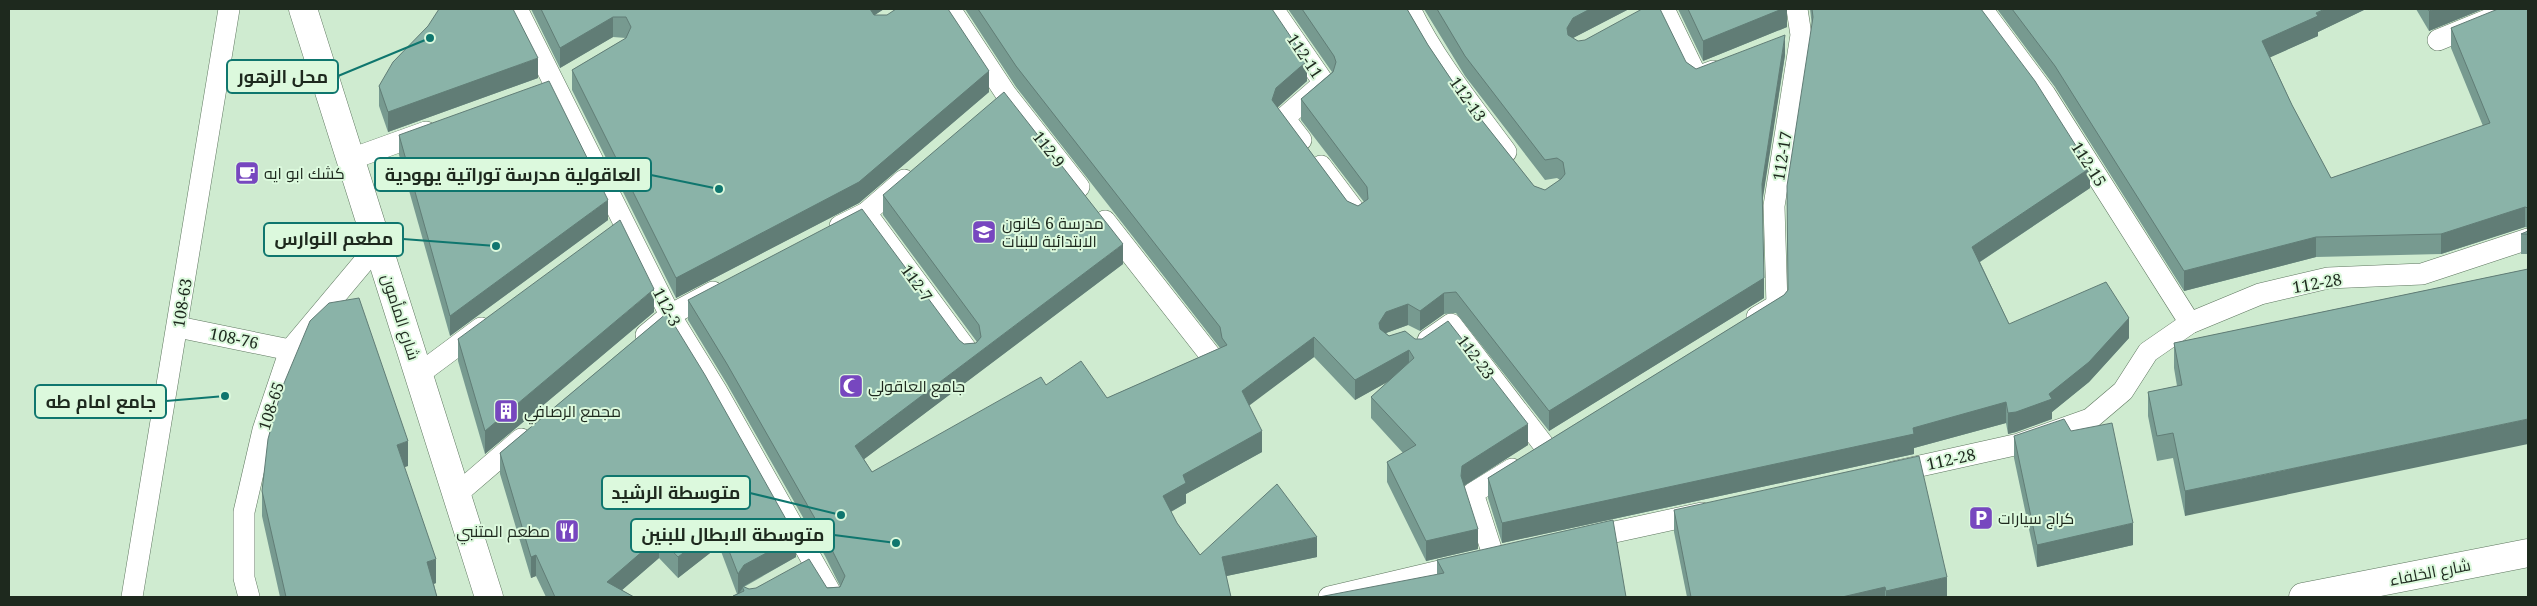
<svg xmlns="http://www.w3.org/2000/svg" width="2537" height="606" font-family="'Noto Serif',Cairo,serif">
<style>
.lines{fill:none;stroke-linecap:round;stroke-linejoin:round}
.service-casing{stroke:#5e775f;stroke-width:22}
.primary-casing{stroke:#5e775f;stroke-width:29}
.service{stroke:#fff;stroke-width:21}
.primary{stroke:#fff;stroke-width:28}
.wall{fill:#779a90}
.shaded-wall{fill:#617d76}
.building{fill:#8ab3a8;stroke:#617d76}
.labels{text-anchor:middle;stroke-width:4;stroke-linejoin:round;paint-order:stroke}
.street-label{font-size:16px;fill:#1e291e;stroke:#dcf9dd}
.poi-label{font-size:16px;fill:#1e291e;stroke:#dcf9dd;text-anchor:start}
.leader{fill:none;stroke:#0f766e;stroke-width:2}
.callout-dot{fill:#0f766e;stroke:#dcf9dd;stroke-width:2}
.callout{fill:#dcf9dd;stroke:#0f766e;stroke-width:2}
.callout-label{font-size:18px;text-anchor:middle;font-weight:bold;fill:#1e291e}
</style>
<rect width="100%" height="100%" fill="#cfebd0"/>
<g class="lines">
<defs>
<g id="service">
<polyline points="517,9 670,315 716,390 833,597"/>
<polyline points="950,9 1006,94 1079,187"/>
<polyline points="1273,9 1324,83 1284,118 1301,140"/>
<path d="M1410,9C1435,60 1472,106 1506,152"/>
<polyline points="1664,9 1697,77 1713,71"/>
<polyline points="1982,9 2045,94 2190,323"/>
<polyline points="2438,40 2514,9"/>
<polyline points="351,159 426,132"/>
<polyline points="1321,166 1357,214"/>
<polyline points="866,213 969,353"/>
<polyline points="1105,221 1210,355"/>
<polyline points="840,226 866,213 904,180"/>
<polyline points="1757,317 1777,305 1774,206 1801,35 1797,9"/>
<polyline points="178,327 290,350"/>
<polyline points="646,335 670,315 713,292"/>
<polyline points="1428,340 1451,324 1546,448"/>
<polyline points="419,374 481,328"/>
<polyline points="1893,472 2019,444 2090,419 2123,391 2148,352 2190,323 2260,294 2328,278 2422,274 2528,239"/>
<polyline points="457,494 521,439"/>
<polyline points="1587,538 1702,513"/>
<polyline points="1494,558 1473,493 1512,469"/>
<polyline points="132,597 229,9"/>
<polyline points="249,597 244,578 244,512 263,430 290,350 378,245"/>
<polyline points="1329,597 1465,565"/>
</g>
<g id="primary">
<polyline points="303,9 489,597"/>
<polyline points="2303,597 2528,553"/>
</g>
</defs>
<!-- service casing -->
<use href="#service" class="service-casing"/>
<!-- primary casing -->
<use href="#primary" class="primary-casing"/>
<!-- service -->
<use href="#service" class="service"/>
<!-- primary -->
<use href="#primary" class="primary"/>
</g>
<!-- wall -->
<g class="wall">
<polygon points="531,9 884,9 874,15 989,92 859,203 676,298 572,90 572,70 626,38 613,37 560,68"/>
<polygon points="965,9 1272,9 1307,81 1277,107 1347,201 1358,206 1364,202 1301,120 1301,99 1332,72 1288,9 1407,9 1428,45 1461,94 1534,186 1545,190 1560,180 1557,178 1545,180 1465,76 1424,9 1629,9 1573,38 1578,41 1686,62 1696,69 1785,55 1762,201 1764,298 1549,431 1456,313 1444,314 1420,331 1408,325 1386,333 1389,336 1405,331 1528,445 1464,486 1478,549 1426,561 1387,482 1387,462 1403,453 1371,418 1371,397 1389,381 1355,400 1314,357 1249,405 1262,452 1186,494 1186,503 1171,512 1177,523 1200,555 1317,557 1226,576 1231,597 733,597 733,596 737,594 719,546 678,578 659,558 622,590 634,597 546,597 536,576 531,578 500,474 500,453 667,313 796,557 744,587 749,589 840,587 840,586 825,556 727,384 688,320 688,300 959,340 964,344 976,343 977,342 883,215 883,195 1123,264 864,459 872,472 1046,385 1107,398 1220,348 1016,87"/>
<polygon points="1678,9 1787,9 1787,27 1703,61"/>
<polygon points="1810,9 1981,9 2090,188 1980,262 2009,324 2129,338 2089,382 2052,412 2052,419 2016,432 2008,434 2006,423 1914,448 1914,454 1502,543 1488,498 1488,478 1784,295 1788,290 1812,26"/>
<polygon points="1997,9 2366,9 2318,32 2318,36 2270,57 2292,105 2331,178 2483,126 2451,48 2451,28 2528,9 2528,228 2525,227 2441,254 2316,257 2184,291 2055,87"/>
<polygon points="2416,9 2483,9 2429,31"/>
<polygon points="428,26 538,78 388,132 379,106 379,86"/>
<polygon points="399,135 608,220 450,336 399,155"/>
<polygon points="2528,231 2528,254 2521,254 2521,234"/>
<polygon points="2528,269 2185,516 2173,458 2157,461 2148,416 2148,392 2177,386 2174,368 2174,343"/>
<polygon points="654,312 485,454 458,361 458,339"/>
<polygon points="2014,436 2133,545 2037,567 2014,458"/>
<polygon points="408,466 404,467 436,583 434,584 437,597 280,597 262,516 262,491"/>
<polygon points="1674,510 1947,597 1687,597 1674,532"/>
<polygon points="1437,560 1626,597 1437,574"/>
</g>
<!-- shaded-wall -->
<g class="shaded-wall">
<polygon points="868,9 884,9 869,19"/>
<polygon points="1590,9 1629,9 1573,38 1567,48 1567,28 1573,18"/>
<polygon points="1782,9 1787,9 1787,27 1703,61 1703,41"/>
<polygon points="2325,9 2366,9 2318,32 2318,36 2262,61 2262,41"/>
<polygon points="2435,9 2483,9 2429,31 2429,11"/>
<polygon points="613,17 613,37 560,68 560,48"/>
<polygon points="1785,35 1785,55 1762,204 1762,184"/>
<polygon points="538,58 538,78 388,132 388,112"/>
<polygon points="1307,61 1307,81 1276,109 1272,100 1276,88"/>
<polygon points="989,71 989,92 859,203 676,298 676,278"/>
<polygon points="2090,168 2090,188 1972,267 1972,247"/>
<polygon points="608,200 608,220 450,336 450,316"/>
<polygon points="2525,207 2525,227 2441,254 2441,234"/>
<polygon points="2316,237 2316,257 2184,291 2184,271"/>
<polygon points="1123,244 1123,264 855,466 855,446"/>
<polygon points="1764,278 1764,298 1549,431 1549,411"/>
<polygon points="654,289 654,312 485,454 485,431"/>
<polygon points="1444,293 1444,314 1420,331 1420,311"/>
<polygon points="1408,304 1408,325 1386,333 1379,343 1379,323 1386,312"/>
<polygon points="2129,318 2129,338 2089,382 2052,412 2052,419 2016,432 2008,434 2008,413 2049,394"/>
<polygon points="1314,337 1314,357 1242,411 1242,391"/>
<polygon points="1409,350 1409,370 1355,400 1355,380"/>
<polygon points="2006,402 2006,423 1914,448 1914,454 1502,543 1502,523 1913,428"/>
<polygon points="2528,419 2528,444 2185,516 2185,491"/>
<polygon points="1528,424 1528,445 1462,487 1461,476 1462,466"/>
<polygon points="1262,431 1262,452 1186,494 1186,503 1163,516 1163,496 1183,475"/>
<polygon points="408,441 408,466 397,470 397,445"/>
<polygon points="2133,523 2133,545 2037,567 2037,545"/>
<polygon points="719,525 719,546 678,578 678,557"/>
<polygon points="1478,529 1478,549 1426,561 1426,541"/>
<polygon points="659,537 659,558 614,597 607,582"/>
<polygon points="796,537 796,557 744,586 743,588 742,586 742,589 738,595 738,574 744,565"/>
<polygon points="1317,537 1317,557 1222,577 1222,557"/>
<polygon points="536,555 536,576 531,578 531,557"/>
<polygon points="436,559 436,583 427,586 427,562"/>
<polygon points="1947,577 1947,597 1886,597 1886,591"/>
<polygon points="1885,587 1885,597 1842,597"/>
</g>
<!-- building -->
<g class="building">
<polygon points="439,9 513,9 538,58 388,112 379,86 393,62 428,26"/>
<polygon points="541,9 870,9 874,15 887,15 896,9 948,9 989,71 859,182 676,278 572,70 626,38 631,27 626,17 613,17 560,48"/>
<polygon points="978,9 1272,9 1307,61 1276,88 1272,100 1347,201 1358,206 1368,199 1367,187 1301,99 1333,72 1336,62 1334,56 1302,9 1407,9 1428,45 1461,94 1534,186 1545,190 1561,179 1565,174 1563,162 1557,158 1545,160 1465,56 1437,9 1590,9 1573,18 1567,28 1568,35 1578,41 1585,40 1642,9 1660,9 1686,62 1696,69 1785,35 1762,184 1764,278 1549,411 1456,292 1444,293 1420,311 1408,304 1386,312 1379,323 1380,329 1389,336 1405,331 1415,339 1422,339 1448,321 1528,424 1462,466 1461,476 1478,529 1426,541 1387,462 1416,445 1371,397 1414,358 1409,350 1355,380 1314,337 1242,391 1262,431 1183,475 1186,483 1163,496 1177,523 1200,555 1277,484 1317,537 1222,557 1231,597 733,597 733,596 744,591 742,586 749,589 756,588 809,559 827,588 840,587 845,576 825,536 727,364 688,300 862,209 959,340 964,344 976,343 981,337 979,325 883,195 1004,92 1123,244 855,446 872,472 1041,377 1046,385 1081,361 1107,398 1227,345 1222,338 1220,327 1016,66"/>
<polygon points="1688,9 1782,9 1703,41"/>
<polygon points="1812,9 1981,9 2035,81 2090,168 1972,247 2009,324 2106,282 2129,318 2089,362 2049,394 2052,399 2016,412 2008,413 2006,402 1913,428 1914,434 1502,523 1488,478 1784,295 1788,290 1787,186 1813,17"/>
<polygon points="2012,9 2325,9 2316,13 2318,16 2262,41 2292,105 2331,178 2490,123 2451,28 2498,9 2528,9 2528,208 2525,207 2441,234 2316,237 2184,271 2055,66"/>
<polygon points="2428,9 2435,9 2429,11"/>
<polygon points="549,81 608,200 450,316 399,135"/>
<polygon points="620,220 654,289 485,431 458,339"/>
<polygon points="2528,231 2528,234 2521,234"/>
<polygon points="2528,269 2528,419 2185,491 2173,433 2157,436 2148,392 2182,385 2174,343"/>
<polygon points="359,298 408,441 397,445 436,559 427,562 437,597 286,597 262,491 268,439 282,388 310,321 329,303"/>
<polygon points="667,313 705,375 796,537 744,565 738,574 719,525 678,557 659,537 607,582 634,597 555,597 536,555 531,557 500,453"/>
<polygon points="2064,419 2071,431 2112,423 2133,523 2037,545 2014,436"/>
<polygon points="1919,456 1947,577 1886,591 1885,587 1842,597 1691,597 1674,510"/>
<polygon points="1613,520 1626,597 1319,597 1444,573 1437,560"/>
</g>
<!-- icons -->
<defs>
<symbol id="cafe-square" viewBox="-11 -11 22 22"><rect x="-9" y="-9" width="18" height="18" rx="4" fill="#7747bf" stroke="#dcf9dd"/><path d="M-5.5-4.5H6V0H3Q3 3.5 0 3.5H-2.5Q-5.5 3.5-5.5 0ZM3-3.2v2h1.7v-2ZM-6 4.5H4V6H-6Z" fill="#fff"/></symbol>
<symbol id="school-square" viewBox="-11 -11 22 22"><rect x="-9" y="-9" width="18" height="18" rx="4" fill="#7747bf" stroke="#dcf9dd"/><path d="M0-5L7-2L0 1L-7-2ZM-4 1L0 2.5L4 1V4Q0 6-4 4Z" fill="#fff"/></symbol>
<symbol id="mosque-square" viewBox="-11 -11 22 22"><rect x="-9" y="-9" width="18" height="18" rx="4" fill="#7747bf" stroke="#dcf9dd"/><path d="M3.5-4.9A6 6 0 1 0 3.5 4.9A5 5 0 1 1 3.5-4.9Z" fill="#fff"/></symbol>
<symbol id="building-square" viewBox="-11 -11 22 22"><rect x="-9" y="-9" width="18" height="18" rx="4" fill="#7747bf" stroke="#dcf9dd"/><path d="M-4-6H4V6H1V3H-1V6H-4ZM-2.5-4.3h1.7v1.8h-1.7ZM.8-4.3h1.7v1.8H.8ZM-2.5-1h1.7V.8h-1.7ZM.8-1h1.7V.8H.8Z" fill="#fff"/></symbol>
<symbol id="parking-square" viewBox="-11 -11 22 22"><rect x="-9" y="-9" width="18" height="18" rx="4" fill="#7747bf" stroke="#dcf9dd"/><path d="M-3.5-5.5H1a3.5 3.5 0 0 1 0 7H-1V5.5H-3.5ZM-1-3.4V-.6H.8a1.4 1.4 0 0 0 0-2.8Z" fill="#fff"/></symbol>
<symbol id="restaurant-square" viewBox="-11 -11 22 22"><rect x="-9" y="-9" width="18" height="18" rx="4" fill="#7747bf" stroke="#dcf9dd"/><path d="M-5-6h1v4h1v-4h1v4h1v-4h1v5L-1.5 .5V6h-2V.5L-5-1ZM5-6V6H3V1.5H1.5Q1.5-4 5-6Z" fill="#fff"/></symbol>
</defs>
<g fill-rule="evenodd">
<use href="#cafe-square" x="233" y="159" width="28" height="28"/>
<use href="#school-square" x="970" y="218" width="28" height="28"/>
<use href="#mosque-square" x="837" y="372" width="28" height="28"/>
<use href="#building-square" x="492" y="397" width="28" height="28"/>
<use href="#parking-square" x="1967" y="504" width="28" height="28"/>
<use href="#restaurant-square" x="553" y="517" width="28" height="28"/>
</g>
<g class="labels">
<!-- street labels -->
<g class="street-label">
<text transform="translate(1305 56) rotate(56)" y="6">112-11</text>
<text transform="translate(1468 99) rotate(55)" y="6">112-13</text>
<text transform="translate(1049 149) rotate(52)" y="6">112-9</text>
<text transform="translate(1782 156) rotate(-81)" y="6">112-17</text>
<text transform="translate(2089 164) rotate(57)" y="6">112-15</text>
<text transform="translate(917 283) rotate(54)" y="6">112-7</text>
<text transform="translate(2317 283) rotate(-10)" y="6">112-28</text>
<text transform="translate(182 303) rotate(-81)" y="6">108-63</text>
<text transform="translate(667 307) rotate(62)" y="6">112-3</text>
<text transform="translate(401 317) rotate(72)" y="6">شارع المأمون</text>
<text transform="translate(234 338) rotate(12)" y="6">108-76</text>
<text transform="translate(1476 357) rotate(53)" y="6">112-23</text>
<text transform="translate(271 406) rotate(-72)" y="6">108-65</text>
<text transform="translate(1951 459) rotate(-12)" y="6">112-28</text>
<text transform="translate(2430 572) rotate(-11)" y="6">شارع الخلفاء</text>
</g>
<!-- poi labels -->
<g class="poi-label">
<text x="264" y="179">كشك ابو ايه</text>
<text x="1002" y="229">مدرسة 6 كانون<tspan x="1002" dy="18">الابتدائية للبنات</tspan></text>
<text x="868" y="392">جامع العاقولي</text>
<text x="524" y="417">مجمع الرصافي</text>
<text x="1998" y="524">كراج سيارات</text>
<text x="550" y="537" text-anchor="end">مطعم المتنبي</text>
</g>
</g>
<!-- callouts -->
<path class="leader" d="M430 38L338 76M719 189L651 175M496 246L403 239M225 396L166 401M841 515L750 493M896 543L834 535"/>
<g class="callout-dot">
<circle cx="430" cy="38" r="5"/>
<circle cx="719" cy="189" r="5"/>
<circle cx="496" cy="246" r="5"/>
<circle cx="225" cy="396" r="5"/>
<circle cx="841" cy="515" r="5"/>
<circle cx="896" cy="543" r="5"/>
</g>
<g class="callout">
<rect x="227" y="60" width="111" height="33" rx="5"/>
<rect x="375" y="158" width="276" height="33" rx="5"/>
<rect x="264" y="223" width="139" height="33" rx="5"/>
<rect x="35" y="385" width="131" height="33" rx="5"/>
<rect x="602" y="476" width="148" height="33" rx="5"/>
<rect x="631" y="519" width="203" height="33" rx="5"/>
</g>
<g class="callout-label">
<text x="283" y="83">محل الزهور</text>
<text x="513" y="181">العاقولية مدرسة توراتية يهودية</text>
<text x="334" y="245">مطعم النوارس</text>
<text x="101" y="408">جامع امام طه</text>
<text x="676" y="499">متوسطة الرشيد</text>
<text x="733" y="541">متوسطة الابطال للبنين</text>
</g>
<!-- border -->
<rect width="2537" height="606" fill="none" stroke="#1e291e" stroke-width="20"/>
</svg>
